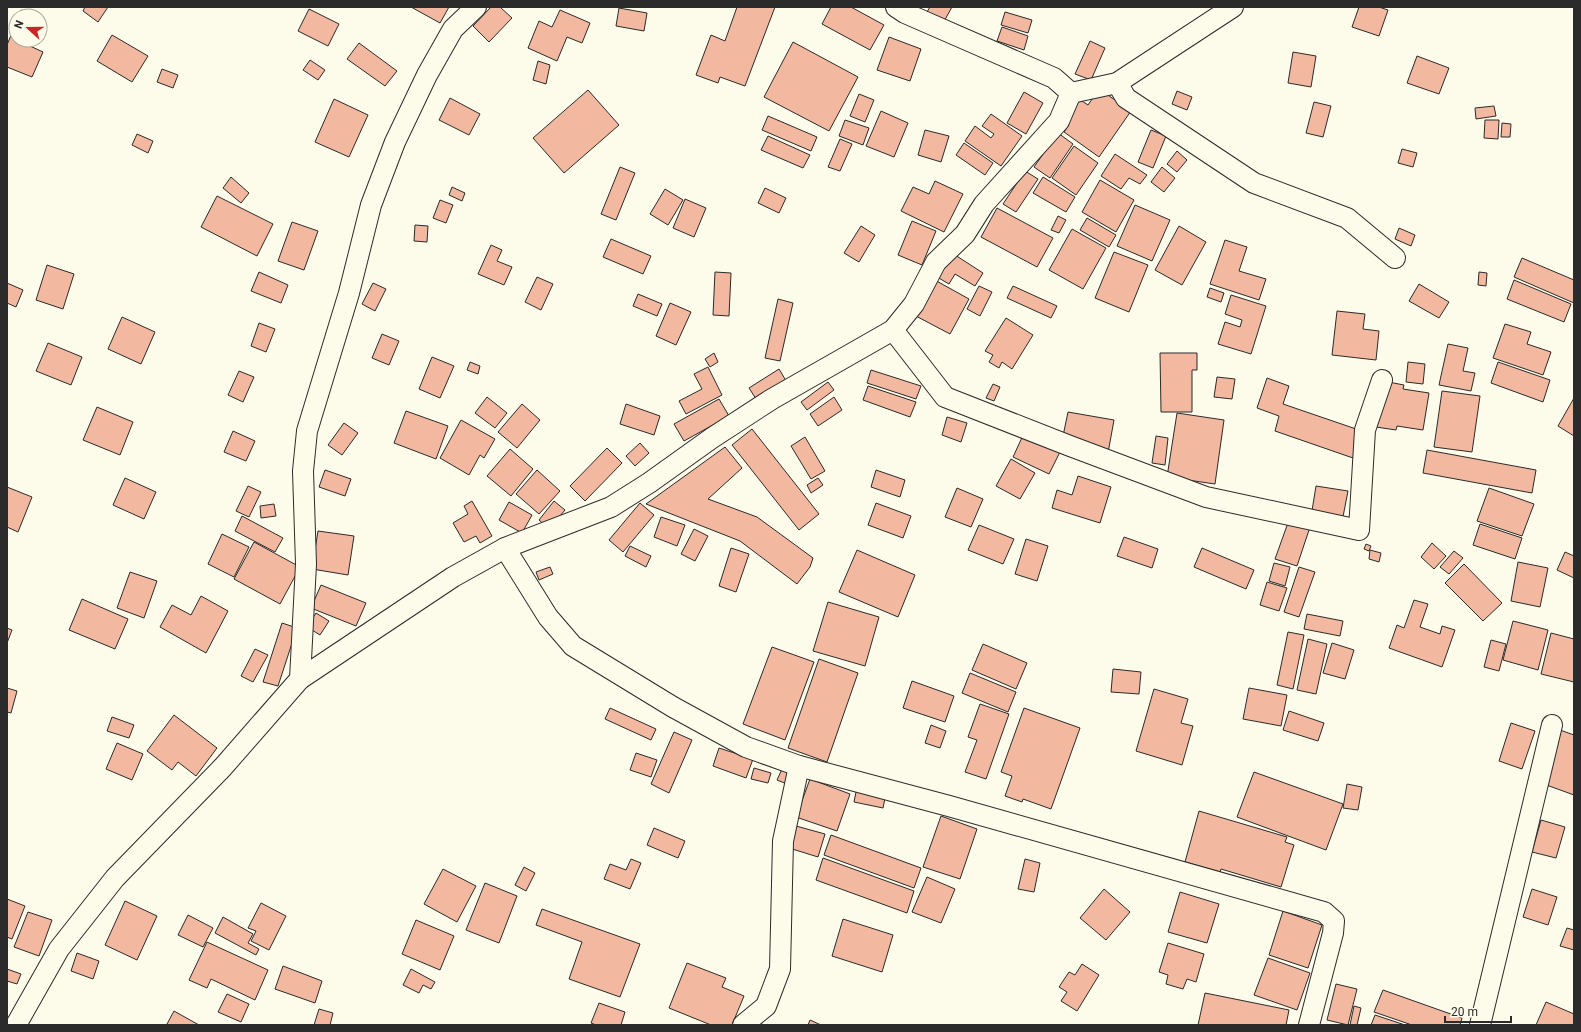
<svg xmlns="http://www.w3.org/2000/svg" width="1581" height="1032" font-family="Roboto,sans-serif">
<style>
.building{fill:#f2b8a0;stroke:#2b2b2b}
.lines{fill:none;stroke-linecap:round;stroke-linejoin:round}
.street-casing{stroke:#2b2b2b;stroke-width:22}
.street{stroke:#fdfbea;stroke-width:20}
</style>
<rect width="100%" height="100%" fill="#fdfbea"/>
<!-- building -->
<g class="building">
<polygon points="85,7 108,7 98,22 83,11"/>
<polygon points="411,7 449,7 440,23"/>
<polygon points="491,7 500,7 512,18 489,42 473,26"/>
<polygon points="737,7 775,7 745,86 720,77 718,83 696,75 711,35 725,41"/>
<polygon points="831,7 851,7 884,25 870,50 822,24"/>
<polygon points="930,7 952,7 942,25 925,15"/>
<polygon points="1359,7 1379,7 1388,10 1379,36 1352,27"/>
<polygon points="619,8 647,13 644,31 616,26"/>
<polygon points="309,9 339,24 328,46 298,31"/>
<polygon points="21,10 35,16 19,16"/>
<polygon points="560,10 590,23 582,43 567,37 557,61 528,48 539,21 552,27"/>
<polygon points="1005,12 1032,20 1028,33 1001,25"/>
<polygon points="16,23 16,40 32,40 30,46 43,52 32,77 7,67 7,45"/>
<polygon points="1002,27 1028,36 1024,50 997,41"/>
<polygon points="112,35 148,56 132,82 97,61"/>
<polygon points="889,37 921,49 910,81 877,70"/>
<polygon points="1090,41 1105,48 1091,80 1075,74"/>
<polygon points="793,42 858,77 829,131 764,97"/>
<polygon points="359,43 397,71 385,86 347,59"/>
<polygon points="1293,52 1316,56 1311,87 1288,83"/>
<polygon points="1417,56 1449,68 1439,94 1407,83"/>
<polygon points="310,60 325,70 318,80 303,70"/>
<polygon points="538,61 550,65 546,84 533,80"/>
<polygon points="162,69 178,75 173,88 157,82"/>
<polygon points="1099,89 1131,111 1099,157 1064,132 1069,125 1063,122 1079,99 1088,105"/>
<polygon points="588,90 619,125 564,173 533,138"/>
<polygon points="1177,91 1192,97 1187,110 1172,104"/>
<polygon points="1024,92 1043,103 1026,134 1007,123"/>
<polygon points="859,94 874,100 865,122 850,116"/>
<polygon points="450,98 480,114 469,135 439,120"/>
<polygon points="334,99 368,115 349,157 315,142"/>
<polygon points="1314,102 1331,106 1323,137 1306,133"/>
<polygon points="1494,106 1496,116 1476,119 1475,108"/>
<polygon points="881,111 908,123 894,157 866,146"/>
<polygon points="991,114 1022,136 1001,166 965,141 975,126 991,138 994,134 982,126"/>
<polygon points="768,116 817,137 811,151 762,130"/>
<polygon points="845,120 869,128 863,145 839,136"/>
<polygon points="1485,120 1499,120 1498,139 1484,138"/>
<polygon points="1502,123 1511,124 1510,137 1501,137"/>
<polygon points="925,130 949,136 941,162 918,155"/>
<polygon points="1151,130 1166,136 1153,168 1138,162"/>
<polygon points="1058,133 1073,144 1050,178 1034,167"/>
<polygon points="137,134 153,141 148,153 132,145"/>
<polygon points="768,136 810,155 803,168 761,150"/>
<polygon points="840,139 852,144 840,171 828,167"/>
<polygon points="964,143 993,163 985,175 956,155"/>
<polygon points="1074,146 1098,163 1076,195 1052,178"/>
<polygon points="1402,149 1417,153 1413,167 1398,163"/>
<polygon points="1177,151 1187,160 1177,172 1167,164"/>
<polygon points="1115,154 1147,175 1140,184 1129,178 1121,189 1101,176"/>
<polygon points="620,167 635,173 616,220 601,214"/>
<polygon points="1162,167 1175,178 1164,192 1151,182"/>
<polygon points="1025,171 1038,179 1016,212 1003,204"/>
<polygon points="231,177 249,193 241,203 223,188"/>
<polygon points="1043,177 1075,197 1066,212 1033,193"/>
<polygon points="1100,180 1134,200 1116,232 1082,212"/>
<polygon points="935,181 963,194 944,232 901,211 913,187 929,194"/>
<polygon points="452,187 465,193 462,201 449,195"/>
<polygon points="765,188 786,198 779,213 758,203"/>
<polygon points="665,189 683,200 668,225 650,214"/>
<polygon points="217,196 273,224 257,256 201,227"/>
<polygon points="685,199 706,208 694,237 673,228"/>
<polygon points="440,200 453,205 446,223 433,218"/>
<polygon points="1135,205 1170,220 1152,261 1117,246"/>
<polygon points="997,208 1053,238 1037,267 981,237"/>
<polygon points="1058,216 1066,220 1059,233 1051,230"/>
<polygon points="1087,218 1116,235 1109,247 1080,230"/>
<polygon points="912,221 936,231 922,265 898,255"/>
<polygon points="292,222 318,231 304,270 278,261"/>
<polygon points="415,225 428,226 427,242 414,241"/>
<polygon points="861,226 875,235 859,262 844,253"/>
<polygon points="1179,226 1206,242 1182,285 1155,270"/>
<polygon points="1399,228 1415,235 1411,246 1395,239"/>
<polygon points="1072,229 1106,248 1083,289 1049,270"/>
<polygon points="611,239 651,256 643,274 603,257"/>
<polygon points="1225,240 1247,247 1239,271 1266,279 1259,300 1210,284"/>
<polygon points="491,245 502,250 497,261 512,267 504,285 478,274"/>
<polygon points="1114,252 1148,265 1129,312 1095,298"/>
<polygon points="952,253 983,273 975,286 955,274 949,284 937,277"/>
<polygon points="1522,258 1574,280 1574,303 1514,277"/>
<polygon points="47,265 74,274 63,309 36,300"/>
<polygon points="259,272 288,285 281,303 251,291"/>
<polygon points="715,272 731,273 729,316 713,315"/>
<polygon points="1479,272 1487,273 1486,286 1478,285"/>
<polygon points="537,277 553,284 541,310 525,302"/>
<polygon points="933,279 969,299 950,334 914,315"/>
<polygon points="1514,280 1571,304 1564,322 1507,299"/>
<polygon points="7,283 23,290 16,307 7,303"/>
<polygon points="373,283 386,289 375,311 362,304"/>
<polygon points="1419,284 1449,302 1439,318 1409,301"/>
<polygon points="979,286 992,292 980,316 967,309"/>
<polygon points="1013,286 1057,306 1051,318 1007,298"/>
<polygon points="1210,288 1224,293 1221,302 1207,297"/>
<polygon points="638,294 662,304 657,316 633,306"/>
<polygon points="1231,295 1266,306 1251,354 1218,344 1225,322 1240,327 1242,320 1225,314"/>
<polygon points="778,299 793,303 780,361 765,358"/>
<polygon points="670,303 691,312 676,345 656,336"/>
<polygon points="1337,311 1365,314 1363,329 1379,331 1376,360 1332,355"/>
<polygon points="122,317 155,332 141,364 108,349"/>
<polygon points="1006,318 1033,335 1012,369 1002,362 999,368 989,362 993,355 985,351"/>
<polygon points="259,323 275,329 266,352 251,346"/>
<polygon points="1505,324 1531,332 1527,344 1551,352 1543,375 1493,358"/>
<polygon points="382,334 399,341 389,365 372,358"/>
<polygon points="48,343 82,357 71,385 36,371"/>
<polygon points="1448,344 1468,348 1463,371 1475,373 1471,391 1439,385"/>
<polygon points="714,353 718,362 710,367 705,359"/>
<polygon points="1160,353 1197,353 1197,370 1192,370 1192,412 1161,412"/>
<polygon points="432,357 454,366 440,398 419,389"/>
<polygon points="470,362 480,366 478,374 467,370"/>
<polygon points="1408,362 1425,364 1423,384 1406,382"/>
<polygon points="1498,362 1550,380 1543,402 1491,383"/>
<polygon points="708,367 722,395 686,414 679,401 702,389 694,374"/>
<polygon points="779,369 788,384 758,402 749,388"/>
<polygon points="871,370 921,386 916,399 867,383"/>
<polygon points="239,371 254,377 243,402 228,395"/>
<polygon points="1217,377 1235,379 1232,399 1214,397"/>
<polygon points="1267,378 1289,386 1283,404 1362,431 1353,458 1275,431 1279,416 1257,408"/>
<polygon points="1383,381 1404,385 1403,389 1429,393 1423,430 1397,426 1396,430 1376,427"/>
<polygon points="828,382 834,390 807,410 801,402"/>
<polygon points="993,384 1000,387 994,401 986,398"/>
<polygon points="868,386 916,402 910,417 863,400"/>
<polygon points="1442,391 1480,396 1472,452 1434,447"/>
<polygon points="487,397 507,413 495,428 475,413"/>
<polygon points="834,397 842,410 818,426 810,414"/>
<polygon points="1574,398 1574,436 1558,426"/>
<polygon points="719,399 729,416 684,441 674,424"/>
<polygon points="522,404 540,420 517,448 498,432"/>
<polygon points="626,404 660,416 654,435 620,424"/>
<polygon points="97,407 133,422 120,455 83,440"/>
<polygon points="406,411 448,426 436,459 394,443"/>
<polygon points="1068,412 1114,420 1108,453 1079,448 1081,439 1063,436"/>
<polygon points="1177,413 1224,420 1215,484 1167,477"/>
<polygon points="947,417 967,423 961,442 942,435"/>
<polygon points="461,420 495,439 484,458 480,455 469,475 440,458"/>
<polygon points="344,423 358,433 342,455 328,445"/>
<polygon points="752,429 819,514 799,530 732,445"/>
<polygon points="233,431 255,441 246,461 224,452"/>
<polygon points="1025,431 1062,448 1049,474 1013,457"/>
<polygon points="1156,436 1168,438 1165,465 1152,463"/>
<polygon points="805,437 825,471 811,479 791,446"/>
<polygon points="640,443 649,453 635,466 626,456"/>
<polygon points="725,447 742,468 708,499 757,517 813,558 810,567 797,584 740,541 646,504"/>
<polygon points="607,448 622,463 585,501 570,486"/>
<polygon points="510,449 533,469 511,496 487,476"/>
<polygon points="1427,450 1536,470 1532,493 1423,473"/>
<polygon points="1011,459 1035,473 1020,499 996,486"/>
<polygon points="325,470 351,479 345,496 319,487"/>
<polygon points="537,470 560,491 539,514 516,494"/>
<polygon points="876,470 905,480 900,497 871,487"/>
<polygon points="1078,476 1111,487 1100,523 1052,508 1057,490 1072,495"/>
<polygon points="125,478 156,492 144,519 113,505"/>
<polygon points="818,478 823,485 811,493 807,485"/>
<polygon points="248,486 261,492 249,517 236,511"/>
<polygon points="1316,486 1348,491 1342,522 1311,517"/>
<polygon points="7,487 32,497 18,532 7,527"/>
<polygon points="957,488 983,499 971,527 945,517"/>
<polygon points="1489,488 1534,504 1522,536 1477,521"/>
<polygon points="472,501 492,536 480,543 476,536 464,542 453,523 468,514 464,506"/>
<polygon points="554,501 565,510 549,529 539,520"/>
<polygon points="509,502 532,515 522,533 499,520"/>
<polygon points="640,503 654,515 623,552 609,540"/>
<polygon points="876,503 911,516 903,538 868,525"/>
<polygon points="274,504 276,516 261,518 260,506"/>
<polygon points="242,516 283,538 275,552 235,531"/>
<polygon points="661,517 685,525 677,546 654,537"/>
<polygon points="1289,520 1310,527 1297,566 1275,559"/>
<polygon points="1480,524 1522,538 1515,559 1473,545"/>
<polygon points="979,525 1014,539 1003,564 968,550"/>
<polygon points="694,529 708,536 695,561 681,554"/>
<polygon points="318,531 354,536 348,575 312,569"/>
<polygon points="222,534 249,547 234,577 208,564"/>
<polygon points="1124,537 1158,549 1152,568 1117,556"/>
<polygon points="1026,539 1048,546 1037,581 1015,574"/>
<polygon points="254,542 300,567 280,604 234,579"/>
<polygon points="1432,543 1446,556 1434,569 1421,557"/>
<polygon points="1366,544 1371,546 1369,551 1364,549"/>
<polygon points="630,546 651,556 646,567 625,556"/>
<polygon points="731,548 749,554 736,592 719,586"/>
<polygon points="1202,548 1254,570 1246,589 1194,567"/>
<polygon points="857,550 915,575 898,617 839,592"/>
<polygon points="1370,550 1381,553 1379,562 1369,559"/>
<polygon points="1454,551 1463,558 1449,574 1440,567"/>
<polygon points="1565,552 1574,556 1574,578 1557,570"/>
<polygon points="1518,562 1548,568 1540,607 1511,601"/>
<polygon points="1274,563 1290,567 1285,586 1269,581"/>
<polygon points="1464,564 1502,603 1483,621 1445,583"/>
<polygon points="550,567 553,574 539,580 536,572"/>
<polygon points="1299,567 1315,572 1299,617 1284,612"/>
<polygon points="130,572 157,581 144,618 117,608"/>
<polygon points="1267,582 1287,588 1279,611 1260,605"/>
<polygon points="321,585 366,603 356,626 311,608"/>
<polygon points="201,596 228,611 206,653 160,627 172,605 191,615"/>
<polygon points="82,599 128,619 115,649 69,630"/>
<polygon points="1414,600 1428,604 1420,627 1440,634 1442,626 1455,630 1442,667 1389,648 1397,625 1404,628"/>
<polygon points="828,602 879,617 865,666 813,651"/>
<polygon points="316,613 329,621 320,635 307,627"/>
<polygon points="1307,614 1343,621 1340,636 1304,629"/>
<polygon points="1513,621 1548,630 1538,670 1503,660"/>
<polygon points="282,623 297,628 278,686 263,682"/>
<polygon points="7,628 12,630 7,643"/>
<polygon points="1288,632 1304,635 1293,689 1277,685"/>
<polygon points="1551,633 1574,639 1574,682 1541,674"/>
<polygon points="1308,639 1327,644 1316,694 1297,690"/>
<polygon points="1491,640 1506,644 1499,671 1484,667"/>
<polygon points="1332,643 1354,650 1345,679 1323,673"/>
<polygon points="983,644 1027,663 1016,689 972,670"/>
<polygon points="772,647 814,662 785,740 743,724"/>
<polygon points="255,649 268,655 253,682 241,676"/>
<polygon points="819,659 858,673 827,762 788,748"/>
<polygon points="1113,669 1141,672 1139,694 1111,692"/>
<polygon points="970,673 1016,692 1008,712 962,693"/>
<polygon points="912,681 954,696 945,722 903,708"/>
<polygon points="7,688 17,691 11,713 7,712"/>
<polygon points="1249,688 1287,695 1281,726 1243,719"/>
<polygon points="1154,689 1188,699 1181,723 1193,726 1182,765 1136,751"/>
<polygon points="980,704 1009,714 986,779 965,772 977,740 968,737"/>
<polygon points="610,708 656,729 651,740 605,719"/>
<polygon points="1024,708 1080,728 1051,809 1023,799 1022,802 1005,796 1012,776 1001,772"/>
<polygon points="1289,711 1324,723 1318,741 1283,730"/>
<polygon points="174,715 217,748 196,776 178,762 172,770 147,751"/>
<polygon points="112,717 134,725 129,738 107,731"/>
<polygon points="1511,723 1535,731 1522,769 1499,761"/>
<polygon points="931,725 946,731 940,748 925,743"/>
<polygon points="1560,730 1574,735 1574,795 1541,783"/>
<polygon points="674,732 692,740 669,793 651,784"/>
<polygon points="117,743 143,754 132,780 106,769"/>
<polygon points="719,748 753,759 746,778 713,766"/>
<polygon points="636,753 657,760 651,777 630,770"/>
<polygon points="754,768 771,773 768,783 751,779"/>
<polygon points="782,769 792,773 787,784 777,780"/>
<polygon points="1254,772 1343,804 1326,850 1237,817"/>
<polygon points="810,779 850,794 837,831 796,817"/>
<polygon points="1347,784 1362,787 1358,810 1343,808"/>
<polygon points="857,787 886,793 883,808 854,802"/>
<polygon points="1199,811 1287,837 1285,842 1294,845 1281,887 1221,869 1220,872 1185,862"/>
<polygon points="941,816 977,829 960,879 923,867"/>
<polygon points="1541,820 1565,827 1556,858 1532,852"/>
<polygon points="796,826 825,834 818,857 789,848"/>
<polygon points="654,828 685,841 678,858 647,845"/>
<polygon points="831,835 921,868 914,888 824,855"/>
<polygon points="823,858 914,891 907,913 816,880"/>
<polygon points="631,859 641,863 630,889 604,879 610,864 626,870"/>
<polygon points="1025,859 1040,863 1034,892 1018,889"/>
<polygon points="524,867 535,873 526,891 515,885"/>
<polygon points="443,869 476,886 457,922 424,904"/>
<polygon points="927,877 955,889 941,923 912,912"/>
<polygon points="485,883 517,896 499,943 466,930"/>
<polygon points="1104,889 1130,912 1106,940 1080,918"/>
<polygon points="1532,889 1557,897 1548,925 1523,917"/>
<polygon points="1180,892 1219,904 1207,943 1168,932"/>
<polygon points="7,899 25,906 12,939 7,937"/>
<polygon points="125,901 157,916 137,960 105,945"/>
<polygon points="261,903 286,916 269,950 251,941 256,931 248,928"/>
<polygon points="542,909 640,944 620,997 569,979 582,942 536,925"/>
<polygon points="1283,911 1322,925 1308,968 1269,955"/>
<polygon points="28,912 52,920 39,956 14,947"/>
<polygon points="188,915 213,928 203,947 178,935"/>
<polygon points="223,917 253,934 248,943 259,949 256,955 215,933"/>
<polygon points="843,919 893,935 882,972 832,956"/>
<polygon points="416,920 454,936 440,970 402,954"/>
<polygon points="1567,928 1574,930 1574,950 1560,946"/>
<polygon points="207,942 268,970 255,1000 211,979 207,988 189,980"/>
<polygon points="1168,943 1204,954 1196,982 1187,979 1183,989 1166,984 1168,975 1159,972"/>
<polygon points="77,953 99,961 93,979 71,971"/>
<polygon points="1268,958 1310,973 1297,1010 1254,995"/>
<polygon points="687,963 726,978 722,987 744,996 732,1025 711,1025 669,1008"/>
<polygon points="1082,964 1099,975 1077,1011 1061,1001 1067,992 1059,987 1069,972 1075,975"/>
<polygon points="283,966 322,981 315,1003 275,989"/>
<polygon points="7,969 21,974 17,984 7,981"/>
<polygon points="411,969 435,982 431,989 423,985 419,993 403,985"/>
<polygon points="1336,984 1357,989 1348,1025 1327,1020"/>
<polygon points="1383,990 1462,1018 1460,1025 1412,1025 1374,1012"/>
<polygon points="1205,993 1289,1010 1286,1025 1198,1025"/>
<polygon points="227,994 249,1004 241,1022 218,1012"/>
<polygon points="1546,1002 1574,1014 1574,1025 1536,1025"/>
<polygon points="599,1003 625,1012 621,1025 596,1025 591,1023"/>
<polygon points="1354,1006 1361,1008 1357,1025 1350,1025"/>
<polygon points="319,1009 333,1013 330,1025 314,1025"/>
<polygon points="174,1011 199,1025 168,1025 167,1024"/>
<polygon points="1375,1015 1405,1025 1371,1025"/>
<polygon points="810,1020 821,1025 808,1025"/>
</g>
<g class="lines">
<defs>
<g id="street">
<polyline points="896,7 905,13 1054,78 1071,93 1117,83 1233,7"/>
<polyline points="1117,83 1126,98 1254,183 1347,218 1395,258"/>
<polyline points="893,330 945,397 1070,446 1206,497 1359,530 1365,430 1382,380"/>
<polyline points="505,548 548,617 573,646 673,707 746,747 799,766 949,806 1324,912 1334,921 1333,933 1309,1025"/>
<polyline points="300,679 453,577 505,548 611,507 649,483 712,438 772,399 893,330 914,304 936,262 965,234 984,204 1059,121 1071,93"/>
<polyline points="16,1025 59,949 115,878 223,767 300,679 306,564 303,471 307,431 349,293 371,205 395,142 427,75 453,29 476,7"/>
<polyline points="743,1025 766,1006 780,969 783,841 799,766"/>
<polyline points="1480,1025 1552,725"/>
</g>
</defs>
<!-- street casing -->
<use href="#street" class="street-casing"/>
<!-- street -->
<use href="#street" class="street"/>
</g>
<!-- border -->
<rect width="1581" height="1032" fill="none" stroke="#2b2b2b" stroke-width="16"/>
<!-- north arrow -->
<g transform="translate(28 28) rotate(291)"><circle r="19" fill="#fdfbea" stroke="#a9a89e"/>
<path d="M0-3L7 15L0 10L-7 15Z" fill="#c62828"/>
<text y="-6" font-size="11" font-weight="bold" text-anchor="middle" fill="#2b2b2b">N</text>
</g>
<!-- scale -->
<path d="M1445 1016v6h66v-6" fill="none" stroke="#2b2b2b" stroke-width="2"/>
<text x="1451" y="1016" font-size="12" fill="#2b2b2b" stroke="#fdfbea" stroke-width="3" paint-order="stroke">20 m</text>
</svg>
